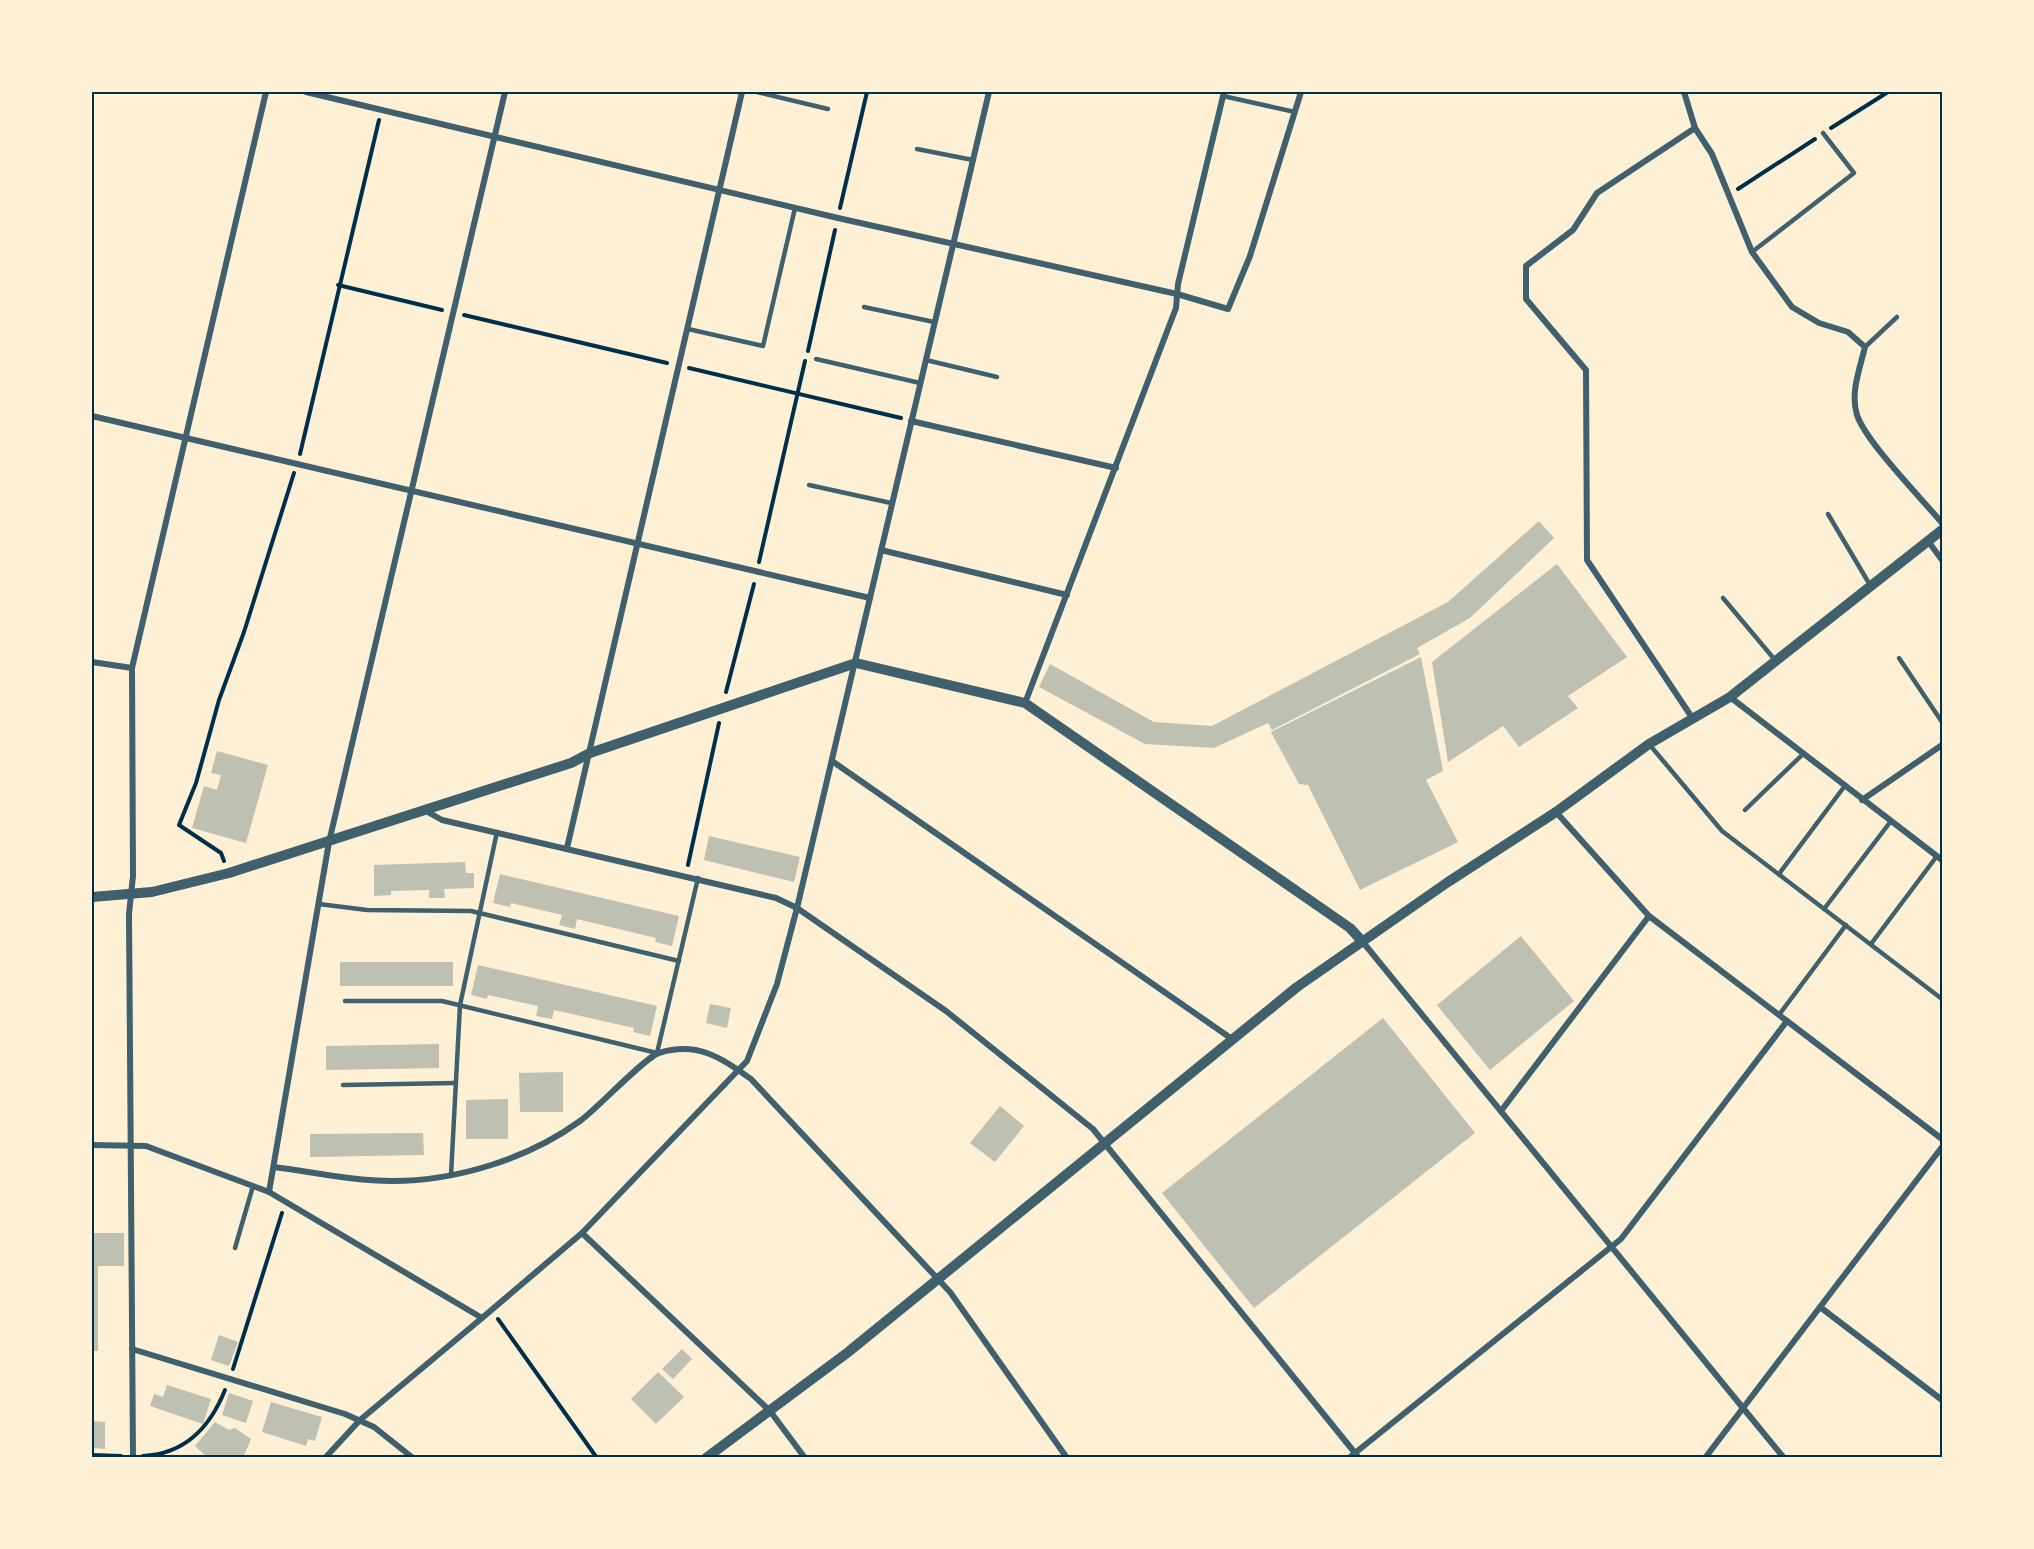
<svg xmlns="http://www.w3.org/2000/svg" width="2034" height="1549" font-family="Rubik,sans-serif">
<style>
.building{fill:#bec0b2}
.lines{fill:none;stroke-linecap:round;stroke-linejoin:round}
.path{stroke:#003049;stroke-width:4}
.service{stroke:#3f606c;stroke-width:4.5}
.minor{stroke:#3f606c;stroke-width:6}
.tertiary{stroke:#3f606c;stroke-width:10}
.neatline{fill:none;stroke:#003049;stroke-width:2}
</style>
<rect width="100%" height="100%" fill="#fdf0d5"/>
<!-- building -->
<g class="building">
<polygon points="1539,521 1554,538 1470,618 1417,648 1420,654 1272,730 1268,723 1214,748 1145,744 1039,687 1050,664 1154,722 1212,726 1448,602"/>
<polygon points="1557,564 1627,657 1568,696 1578,708 1519,747 1503,726 1448,762 1432,662"/>
<polygon points="1421,657 1443,771 1426,780 1458,842 1360,890 1308,785 1299,784 1271,732"/>
<polygon points="217,751 268,765 246,843 192,828 204,786 217,790 221,775 211,773"/>
<polygon points="709,836 800,857 794,882 704,860"/>
<polygon points="465,862 466,873 474,873 474,888 444,889 445,898 429,898 429,890 391,891 391,895 374,896 374,865"/>
<polygon points="500,874 679,916 672,946 655,942 656,938 577,919 575,929 559,925 562,915 511,903 510,907 493,903"/>
<polygon points="1521,936 1574,1001 1490,1070 1437,1005"/>
<rect x="340" y="962" width="113" height="24"/>
<polygon points="478,965 657,1006 650,1036 633,1032 634,1028 554,1010 552,1019 536,1016 538,1006 488,995 487,999 471,995"/>
<polygon points="710,1004 731,1008 727,1028 706,1023"/>
<polygon points="1383,1018 1475,1133 1254,1308 1162,1193"/>
<polygon points="439,1044 439,1068 326,1070 326,1046"/>
<polygon points="563,1072 563,1112 520,1112 519,1073"/>
<polygon points="508,1099 508,1139 466,1139 466,1100"/>
<polygon points="1000,1106 1024,1126 995,1162 970,1143"/>
<polygon points="423,1133 424,1155 310,1157 310,1134"/>
<polygon points="92,1233 124,1233 124,1266 98,1266 98,1351 92,1351"/>
<polygon points="219,1335 238,1342 229,1366 211,1360"/>
<polygon points="682,1349 692,1359 673,1379 662,1369"/>
<polygon points="658,1372 684,1397 656,1424 631,1399"/>
<polygon points="167,1385 211,1399 203,1424 150,1406 154,1394 163,1397"/>
<polygon points="229,1393 253,1401 246,1423 222,1415"/>
<polygon points="271,1402 322,1417 315,1441 308,1439 306,1446 262,1432"/>
<polygon points="92,1421 105,1422 105,1449 92,1448"/>
<polygon points="215,1422 229,1430 235,1428 251,1439 243,1458 208,1458 195,1446"/>
</g>
<g class="lines">
<!-- path -->
<g class="path">
<polyline points="1831,128 1888,92"/>
<polyline points="1738,189 1815,139"/>
<polyline points="840,208 867,92"/>
<polyline points="338,285 442,310"/>
<polyline points="464,315 667,363"/>
<polyline points="808,351 835,230"/>
<polyline points="689,368 901,418"/>
<polyline points="300,454 379,120"/>
<polyline points="759,562 805,361"/>
<polyline points="726,692 754,584"/>
<polyline points="224,861 221,853 179,825 196,783 219,700 244,632 294,473"/>
<polyline points="688,865 719,723"/>
<polyline points="498,1319 597,1458"/>
<polyline points="233,1369 282,1213"/>
<polyline points="92,1455 121,1456"/>
<path d="M143,1456C186,1454 210,1427 225,1390"/>
</g>
<!-- service -->
<g class="service">
<polyline points="757,92 828,109"/>
<polyline points="1223,96 1295,112"/>
<polyline points="917,149 973,160"/>
<polyline points="1752,252 1854,173 1823,133"/>
<polyline points="864,307 934,322"/>
<polyline points="688,329 763,346 795,208"/>
<polyline points="1865,347 1897,317"/>
<polyline points="816,359 920,383"/>
<polyline points="926,360 997,377"/>
<polyline points="809,485 891,503"/>
<polyline points="1828,514 1870,585"/>
<polyline points="1723,598 1775,660"/>
<polyline points="1899,658 1942,722"/>
<polyline points="1649,744 1722,831 1942,999"/>
<polyline points="1745,810 1802,755"/>
<polyline points="1779,874 1844,787"/>
<polyline points="319,904 367,910 471,911 679,961"/>
<polyline points="1824,909 1891,821"/>
<polyline points="1871,944 1937,856"/>
<polyline points="345,1001 442,1001 657,1053 698,878"/>
<polyline points="1779,1015 1846,925"/>
<polyline points="343,1085 456,1083"/>
<polyline points="451,1175 460,1005 497,832"/>
<polyline points="235,1248 253,1186"/>
</g>
<!-- minor -->
<g class="minor">
<polyline points="306,92 838,218 1177,294 1228,309 1250,256 1301,92"/>
<path d="M1684,92L1695,128L1712,154L1752,252L1792,307L1819,323L1848,332L1865,347C1860,368 1850,393 1857,415C1866,442 1922,499 1942,523"/>
<polyline points="92,416 870,598"/>
<polyline points="911,421 1116,468"/>
<polyline points="1928,541 1942,560"/>
<polyline points="881,550 1067,595"/>
<polyline points="92,662 132,668"/>
<polyline points="1730,697 1942,860"/>
<polyline points="1025,703 1176,308 1178,284 1224,92"/>
<polyline points="1693,719 1587,560 1586,370 1526,299 1526,266 1573,230 1597,193 1695,128"/>
<polyline points="832,761 1232,1039"/>
<polyline points="1862,800 1942,745"/>
<polyline points="426,811 442,820 776,898 797,908 946,1011 1093,1129 1355,1453 1621,1239 1787,1021 1649,916 1501,1111"/>
<polyline points="1556,812 1649,916"/>
<polyline points="567,848 742,92"/>
<polyline points="1362,941 1743,1408 1942,1147"/>
<polyline points="1787,1021 1942,1139"/>
<polyline points="92,1145 146,1146 269,1192 482,1318 360,1420 325,1458"/>
<path d="M274,1167C313,1172 353,1181 392,1181C456,1181 528,1159 580,1121C597,1109 645,1057 659,1053C698,1041 721,1058 751,1079L950,1292L1067,1458"/>
<polyline points="269,1192 329,842 505,92"/>
<polyline points="582,1233 770,1411 805,1458"/>
<polyline points="1820,1307 1942,1400"/>
<polyline points="482,1318 582,1233 747,1061 777,984 797,908 989,92"/>
<polyline points="132,1349 345,1414 374,1427 413,1458"/>
<polyline points="133,1458 129,914 133,876 132,668 266,92"/>
<polyline points="1349,1458 1355,1453 1359,1458"/>
<polyline points="1705,1458 1743,1408 1784,1458"/>
</g>
<!-- tertiary -->
<g class="tertiary">
<polyline points="92,897 152,892 229,873 571,763 590,753 856,663 1025,703 1350,928 1361,940"/>
<polyline points="706,1458 847,1353 1297,987 1448,882 1556,812 1649,744 1730,697 1942,530"/>
</g>
</g>
<!-- border -->
<rect width="2034" height="1549" fill="none" stroke="#fdf0d5" stroke-width="186"/>
<rect x="93" y="93" width="1848" height="1363" class="neatline"/>
</svg>
